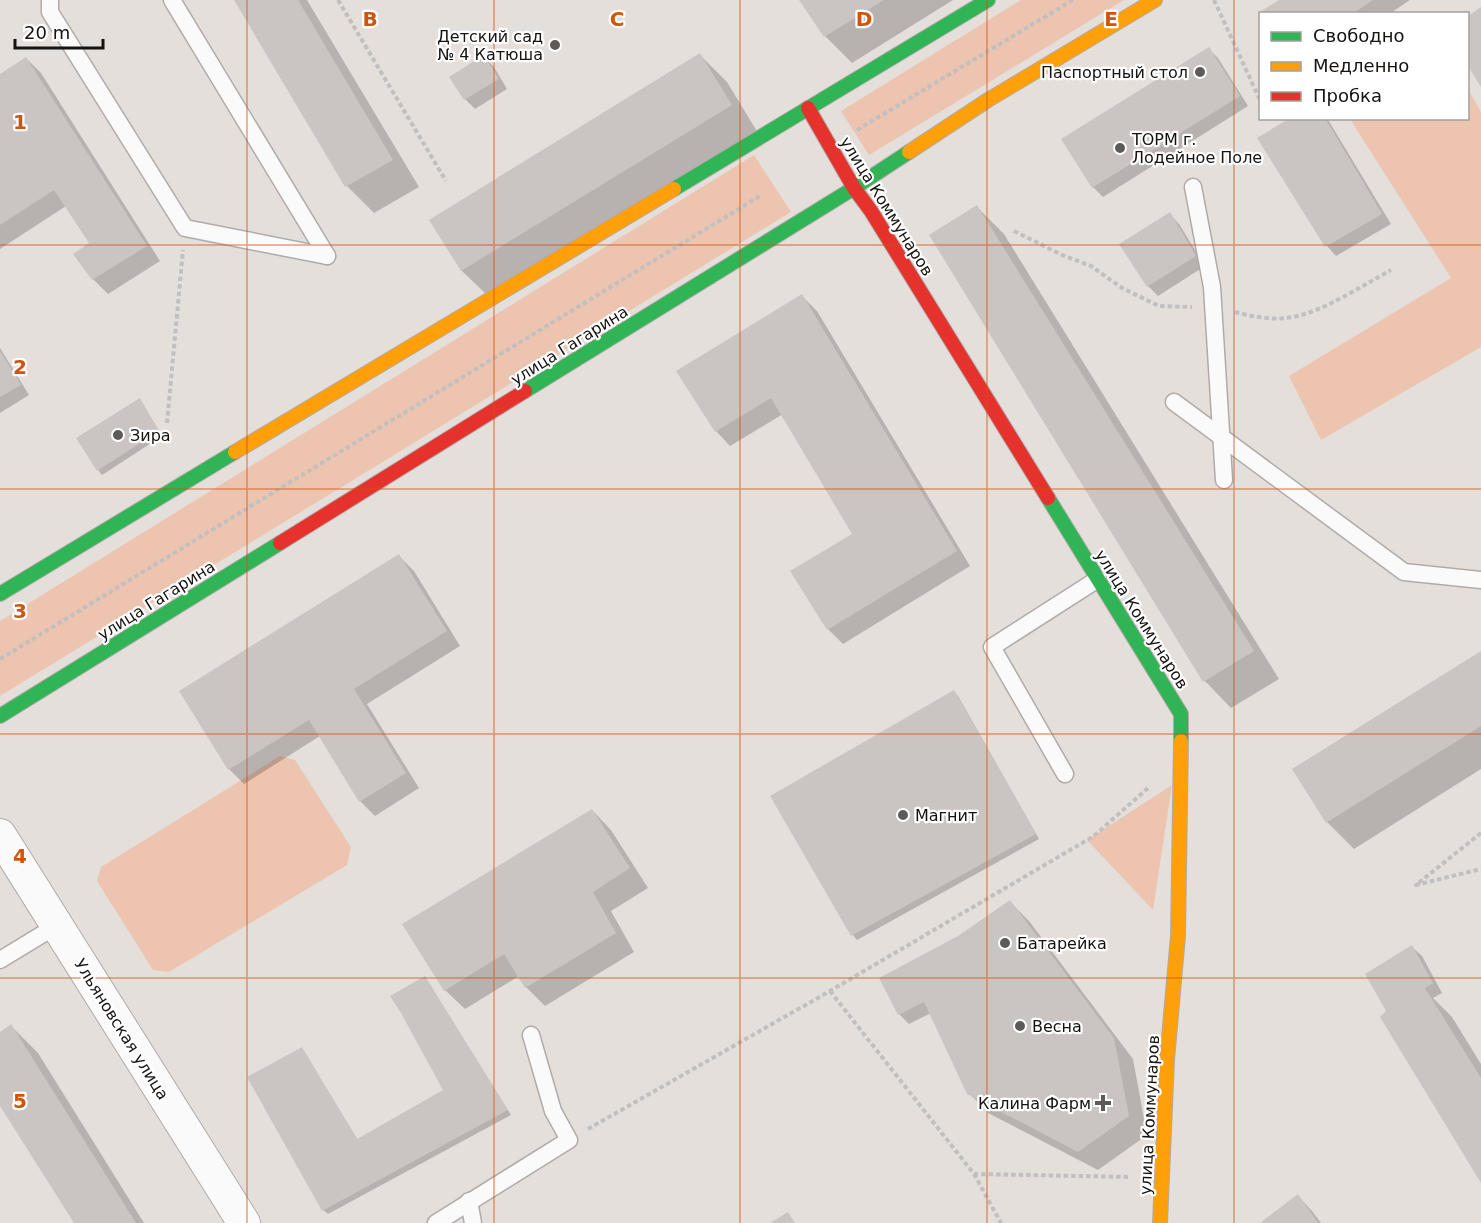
<svg xmlns="http://www.w3.org/2000/svg" width="1481" height="1223" font-family="'DejaVu Sans',sans-serif">
<style>
.green{fill:#edc4af}
.shadow{fill:#0003}
.building{fill:#cac5c3}
.lines{fill:none;stroke-linecap:round;stroke-linejoin:round}
.lane-casing{stroke:#b0aba9;stroke-width:19}
.street-casing{stroke:#b0aba9;stroke-width:34}
.fast-casing{stroke:#b0aba9;stroke-width:16}
.slow-casing{stroke:#b0aba9;stroke-width:16}
.jam-casing{stroke:#b0aba9;stroke-width:16}
.path{stroke:#c1bfbf;stroke-width:4;stroke-dasharray:4.5 3;stroke-linecap:butt}
.lane{stroke:#fbfafa;stroke-width:16}
.street{stroke:#fbfafa;stroke-width:32}
.fast{stroke:#30b455;stroke-width:14}
.slow{stroke:#ff9f0a;stroke-width:14}
.jam{stroke:#e5322d;stroke-width:14}
.grid{fill:none;stroke:#d3520c;stroke-width:1.5;stroke-opacity:0.55}
.poi-dot{fill:#5e5a57;stroke:#fff;stroke-width:2}
.labels{text-anchor:middle;stroke-width:4.5;stroke-linejoin:round;paint-order:stroke}
.poi-label{font-size:16px;fill:#151210;stroke:#fff;text-anchor:start}
.street-label{font-size:16px;fill:#151210;stroke:#fff}
.grid-label{font-size:20px;text-anchor:middle;font-weight:bold;fill:#d3520c;stroke:#fff;stroke-width:4.5;stroke-linejoin:round;paint-order:stroke}
</style>
<rect width="100%" height="100%" fill="#e5dfdc"/>
<!-- green -->
<g class="green">
<polygon points="1021,0 1124,0 869,155 841,111"/>
<polygon points="1468,89 1481,112 1481,347 1321,440 1289,376 1451,278 1350,119 1468,118"/>
<polygon points="754,155 791,212 0,696 0,621"/>
<polygon points="280,756 295,760 351,847 347,865 169,972 153,970 97,881 101,867"/>
<polygon points="1172,785 1153,910 1087,840"/>
</g>
<!-- shadow -->
<g class="shadow">
<polygon points="235,0 307,0 419,187 374,213 347,186"/>
<polygon points="801,0 953,0 852,63 825,36"/>
<polygon points="1282,0 1410,0 1389,14 1264,14"/>
<polygon points="1481,9 1481,85 1468,63 1468,17"/>
<polygon points="1208,48 1218,58 1248,106 1103,197 1093,187 1063,139"/>
<polygon points="700,55 727,82 758,133 489,297 462,271 431,221"/>
<polygon points="484,57 494,67 507,89 475,109 465,99 451,77"/>
<polygon points="26,58 41,73 160,261 108,294 93,279 76,254 91,244 66,206 0,249 0,76"/>
<polygon points="1293,118 1327,118 1391,224 1336,256 1327,246 1259,139"/>
<polygon points="977,207 1004,234 1279,679 1231,708 1205,681"/>
<polygon points="1170,214 1179,224 1205,266 1158,296 1148,286"/>
<polygon points="802,296 817,311 970,566 843,644 828,629 854,535 783,414 730,446 716,431"/>
<polygon points="0,348 29,395 0,413"/>
<polygon points="140,400 162,436 102,475 98,470"/>
<polygon points="399,556 414,571 460,646 367,704 419,788 375,816 360,801 320,736 244,784 229,769"/>
<polygon points="1481,653 1481,769 1354,849 1327,822"/>
<polygon points="954,692 958,696 1039,839 857,940 853,935 772,797"/>
<polygon points="592,810 611,830 648,888 611,911 634,952 545,1006 526,987 519,976 465,1009 445,990"/>
<polygon points="1010,902 1029,921 1133,1059 1147,1135 1098,1170 988,1113 969,1093 931,1013 909,1024 899,1014 958,937"/>
<polygon points="1412,947 1422,956 1442,993 1433,998 1452,1017 1481,1064 1481,1180 1388,1011"/>
<polygon points="424,977 511,1115 328,1214 323,1210 301,1049 358,1140 445,1091"/>
<polygon points="11,1026 38,1053 144,1223 76,1223 0,1103 0,1034"/>
<polygon points="1298,1196 1312,1211 1321,1223 1262,1223"/>
</g>
<!-- building -->
<g class="building">
<polygon points="234,0 298,0 393,160 345,187"/>
<polygon points="799,0 884,0 824,37"/>
<polygon points="1279,0 1373,0 1352,14 1262,14 1261,11"/>
<polygon points="1481,7 1481,87 1468,66 1468,16"/>
<polygon points="1209,47 1240,96 1092,188 1061,139"/>
<polygon points="700,53 732,105 461,271 429,220"/>
<polygon points="484,55 499,79 464,100 449,77"/>
<polygon points="26,57 147,246 92,280 73,254 89,243 54,190 0,225 0,74"/>
<polygon points="1290,118 1325,118 1382,214 1325,247 1257,138"/>
<polygon points="977,205 1254,651 1203,682 929,235"/>
<polygon points="1170,212 1196,256 1147,287 1119,244"/>
<polygon points="802,294 957,551 827,630 790,571 852,534 771,398 715,432 676,371"/>
<polygon points="0,351 21,385 0,397"/>
<polygon points="140,398 159,431 97,471 76,438"/>
<polygon points="399,554 447,631 354,689 406,773 359,802 309,720 228,770 179,691"/>
<polygon points="1481,651 1481,726 1326,823 1292,769"/>
<polygon points="954,690 1036,834 851,936 770,796"/>
<polygon points="592,809 630,868 593,892 616,933 525,988 504,954 444,991 402,924"/>
<polygon points="1010,900 1114,1038 1129,1116 1078,1152 967,1094 924,1002 898,1015 879,978 958,936"/>
<polygon points="1412,945 1433,983 1425,988 1481,1078 1481,1183 1380,1017 1386,1011 1365,974"/>
<polygon points="425,976 508,1110 322,1211 247,1077 302,1047 357,1139 443,1090 401,1013 390,996"/>
<polygon points="11,1024 136,1223 74,1223 0,1106 0,1032"/>
<polygon points="1298,1194 1318,1223 1260,1223"/>
<polygon points="788,1212 795,1223 770,1223"/>
</g>
<g class="lines">
<defs>
<g id="lane">
<polyline points="50,0 50,12 185,228 327,256"/>
<polyline points="172,0 327,256"/>
<polyline points="1193,187 1212,287 1224,480"/>
<polyline points="1174,402 1404,572 1481,580"/>
<polyline points="1065,774 992,647 1098,579"/>
<polyline points="0,960 56,926"/>
<polyline points="469,1201 473,1223"/>
<polyline points="436,1223 569,1140 553,1111 531,1035"/>
</g>
<polyline id="street" points="0,835 244,1223"/>
<g id="fast">
<polyline points="674,189 988,0"/>
<polyline points="525,391 854,188 909,152"/>
<polyline points="1048,498 1181,714 1181,741"/>
<polyline points="0,594 235,452"/>
<polyline points="0,716 280,543"/>
</g>
<g id="slow">
<polyline points="909,152 988,100 1155,0"/>
<polyline points="235,452 674,189"/>
<polyline points="1160,1223 1167,1060 1178,936 1181,741"/>
</g>
<g id="jam">
<polyline points="808,108 854,188 871,211 1048,498"/>
<polyline points="280,543 525,391"/>
</g>
</defs>
<!-- lane casing -->
<use href="#lane" class="lane-casing"/>
<!-- street casing -->
<use href="#street" class="street-casing"/>
<!-- fast casing -->
<use href="#fast" class="fast-casing"/>
<!-- slow casing -->
<use href="#slow" class="slow-casing"/>
<!-- jam casing -->
<use href="#jam" class="jam-casing"/>
<!-- path -->
<g class="path">
<polyline points="338,0 446,181"/>
<polyline points="1214,0 1260,100"/>
<polyline points="857,130 1073,0"/>
<polyline points="1014,231 1062,255 1091,266 1122,288 1159,306 1192,307"/>
<path d="M1235,312C1250,316 1269,320 1286,318C1319,315 1361,286 1391,270"/>
<polyline points="167,423 183,250"/>
<polyline points="0,659 760,196"/>
<polyline points="1481,833 1416,885 1481,869"/>
<polyline points="830,991 974,1174 1131,1177"/>
<polyline points="588,1129 830,991 1094,836 1149,787"/>
<polyline points="974,1174 1001,1223"/>
</g>
<!-- lane -->
<use href="#lane" class="lane"/>
<!-- street -->
<use href="#street" class="street"/>
<!-- fast -->
<use href="#fast" class="fast"/>
<!-- slow -->
<use href="#slow" class="slow"/>
<!-- jam -->
<use href="#jam" class="jam"/>
</g>
<!-- grid -->
<path class="grid" d="M247,0V1223M494,0V1223M740,0V1223M987,0V1223M1234,0V1223M0,245H1481M0,489H1481M0,734H1481M0,978H1481"/>
<!-- markers -->
<g class="poi-dot">
<circle cx="555" cy="45" r="6"/>
<circle cx="1200" cy="72" r="6"/>
<circle cx="1120" cy="148" r="6"/>
<circle cx="118" cy="435" r="6"/>
<circle cx="903" cy="815" r="6"/>
<circle cx="1005" cy="943" r="6"/>
<circle cx="1020" cy="1026" r="6"/>
<path d="M1100 1094h6v6h6v6h-6v6h-6v-6h-6v-6h6z"/>
</g>
<g class="labels">
<!-- poi labels -->
<g class="poi-label">
<text x="543" y="42" text-anchor="end">Детский сад<tspan x="543" dy="18">№ 4 Катюша</tspan></text>
<text x="1188" y="78" text-anchor="end">Паспортный стол</text>
<text x="1132" y="145">ТОРМ г.<tspan x="1132" dy="18">Лодейное Поле</tspan></text>
<text x="130" y="441">Зира</text>
<text x="915" y="821">Магнит</text>
<text x="1017" y="949">Батарейка</text>
<text x="1032" y="1032">Весна</text>
<text x="1091" y="1109" text-anchor="end">Калина Фарм</text>
</g>
<!-- street labels -->
<g class="street-label">
<text transform="translate(887 206) rotate(58)" y="6">улица Коммунаров</text>
<text transform="translate(569 345) rotate(-32)" y="6">улица Гагарина</text>
<text transform="translate(156 600) rotate(-32)" y="6">улица Гагарина</text>
<text transform="translate(1142 619) rotate(58)" y="6">улица Коммунаров</text>
<text transform="translate(122 1029) rotate(58)" y="6">Ульяновская улица</text>
<text transform="translate(1149 1115) rotate(-87)" y="6">улица Коммунаров</text>
</g>
</g>
<g class="grid-label">
<text x="370" y="26">B</text>
<text x="617" y="26">C</text>
<text x="864" y="26">D</text>
<text x="1111" y="26">E</text>
<text x="20" y="129">1</text>
<text x="20" y="374">2</text>
<text x="20" y="618">3</text>
<text x="20" y="863">4</text>
<text x="20" y="1108">5</text>
</g>
<!-- legend -->
<rect x="1259" y="12" width="210" height="108" fill="#ffffff" stroke="#a1a09f" stroke-width="1.5"/>
<rect x="1271" y="32" width="30" height="9" fill="#30b455" stroke="#a1a09f" stroke-width="1.5"/>
<text x="1313" y="42" font-size="18" fill="#151210">Свободно</text>
<rect x="1271" y="62" width="30" height="9" fill="#ff9f0a" stroke="#a1a09f" stroke-width="1.5"/>
<text x="1313" y="72" font-size="18" fill="#151210">Медленно</text>
<rect x="1271" y="92" width="30" height="9" fill="#e5322d" stroke="#a1a09f" stroke-width="1.5"/>
<text x="1313" y="102" font-size="18" fill="#151210">Пробка</text>
<!-- scale -->
<path d="M15 39v9h88v-9" fill="none" stroke="#151210" stroke-width="3"/>
<text x="24" y="39" font-size="18" fill="#151210" stroke="#ffffff" stroke-width="4.5" paint-order="stroke">20 m</text>
</svg>
